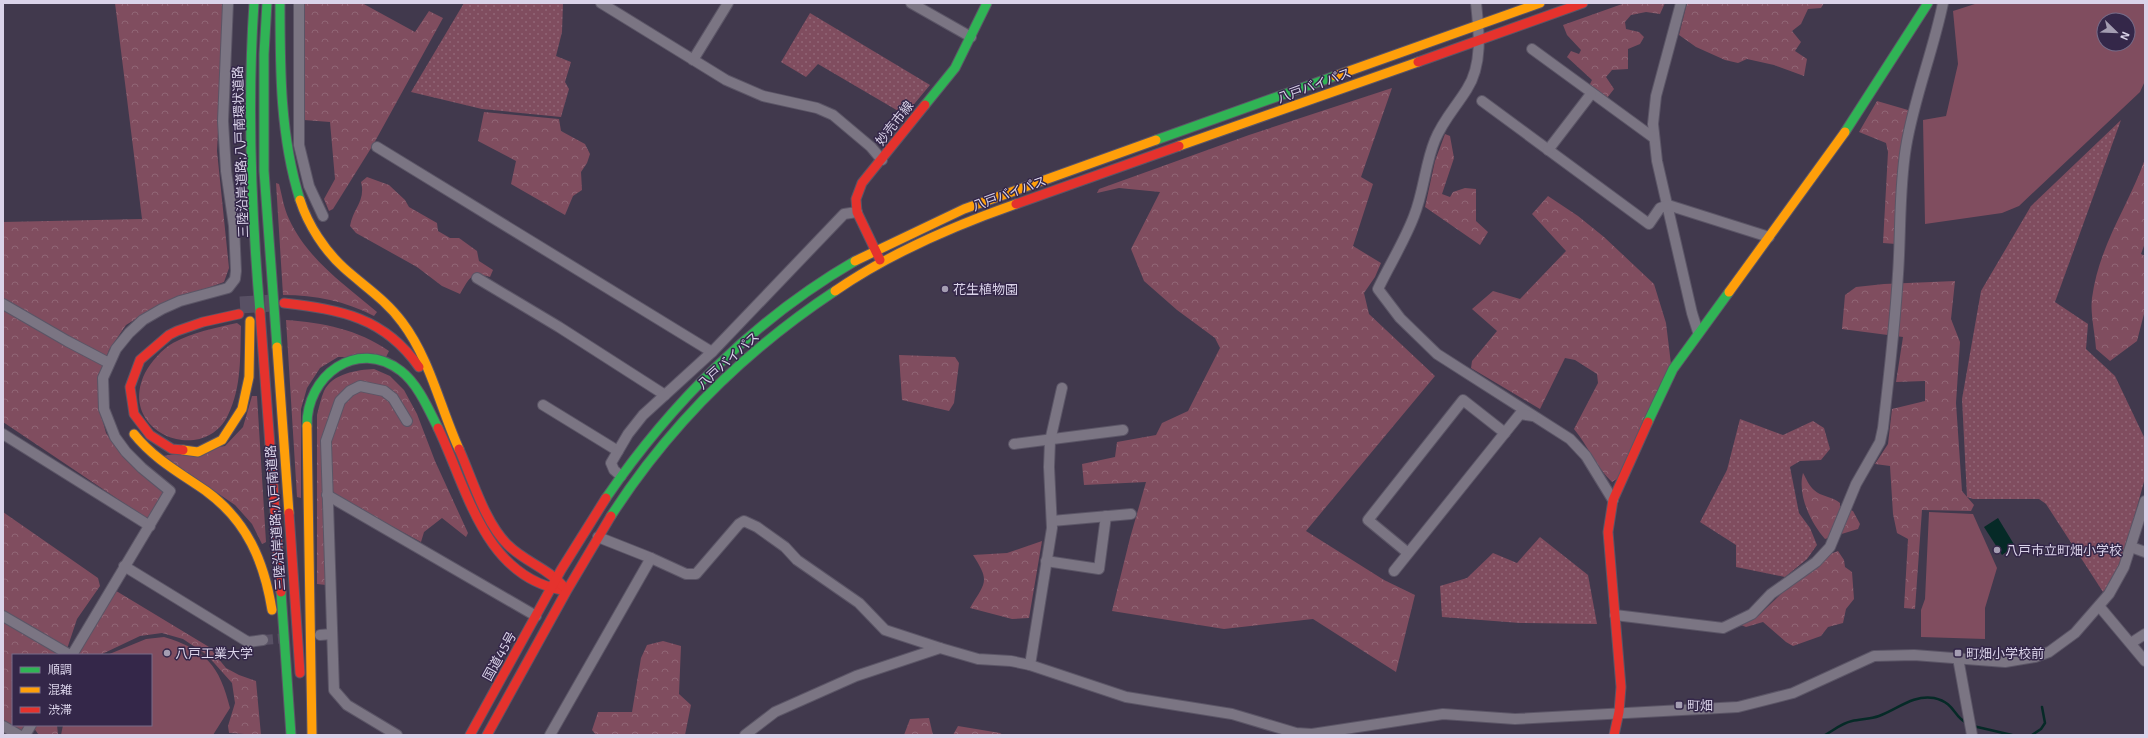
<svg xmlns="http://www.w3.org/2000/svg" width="2148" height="738" font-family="'Exo 2','Noto Sans JP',sans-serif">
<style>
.grass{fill:url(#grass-dots)}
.forest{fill:url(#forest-crowns)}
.garden{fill:#804d5f;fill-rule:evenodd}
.water{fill:#062a27}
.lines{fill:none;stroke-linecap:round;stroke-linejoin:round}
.stream{stroke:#062a27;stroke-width:2.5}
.street-tunnel{stroke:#585064;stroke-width:10;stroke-dasharray:10 5;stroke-linecap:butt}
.highway-tunnel{stroke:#585064;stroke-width:17;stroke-dasharray:17 8;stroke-linecap:butt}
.street-casing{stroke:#5b5566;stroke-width:12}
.fast-casing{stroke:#5b5566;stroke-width:11}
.slow-casing{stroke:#5b5566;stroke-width:11}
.jam-casing{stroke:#5b5566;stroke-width:11}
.street{stroke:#7b7583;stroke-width:10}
.fast{stroke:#30b455;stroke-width:9}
.slow{stroke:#ff9f0a;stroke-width:9}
.jam{stroke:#e5322d;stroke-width:9}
.poi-dot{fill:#a49db2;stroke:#342749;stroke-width:1.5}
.labels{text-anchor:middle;stroke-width:3;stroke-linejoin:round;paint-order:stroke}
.street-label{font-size:13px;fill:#dad3e9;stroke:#342749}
.poi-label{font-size:13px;fill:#dad3e9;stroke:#342749;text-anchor:start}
</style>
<defs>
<pattern id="grass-dots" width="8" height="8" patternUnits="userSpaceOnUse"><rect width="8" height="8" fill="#804d5f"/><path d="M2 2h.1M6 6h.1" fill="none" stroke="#916676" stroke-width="1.8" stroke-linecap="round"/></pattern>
<pattern id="forest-crowns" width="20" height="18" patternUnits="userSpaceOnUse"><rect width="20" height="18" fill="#804d5f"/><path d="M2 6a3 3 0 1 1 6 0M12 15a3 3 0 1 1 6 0" fill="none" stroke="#916676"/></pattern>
</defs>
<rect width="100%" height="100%" fill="#41394d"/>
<!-- grass -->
<g class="grass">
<polygon points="464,3 563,3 562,32 556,56 571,62 565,82 569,89 561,117 482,109 411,92"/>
<polygon points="810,13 930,85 905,115 818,64 806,77 781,62"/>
<polygon points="2121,120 2055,302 2088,324 2086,349 2115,376 2145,439 2145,478 2123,558 2109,587 2103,592 2046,504 2039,499 1973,499 1967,497 1962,399 1981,291 2031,206"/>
<polygon points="1740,419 1783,435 1813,421 1824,428 1830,449 1821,460 1800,461 1790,467 1799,513 1810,528 1817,545 1807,559 1785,577 1736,567 1736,545 1700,522 1727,470"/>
<polygon points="1540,537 1588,575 1597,624 1520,623 1442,617 1440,586 1467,578 1493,553 1517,563"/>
</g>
<!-- forest -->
<g class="forest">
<polygon points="115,3 225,3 217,151 229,268 224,282 155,307 126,325 109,350 98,379 98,403 106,433 124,458 165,493 149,520 3,422 3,222 142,219"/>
<polygon points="305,3 362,3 415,32 429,11 443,18 373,145 333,209 329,211 324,199 335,179 330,122 304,120"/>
<polygon points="1625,3 1665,3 1660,14 1646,12 1631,15 1625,22 1626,29 1639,32 1644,37 1640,44 1628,49 1628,69 1612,70 1606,77 1614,89 1607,98 1589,86 1592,80 1567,57 1571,51 1579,54 1581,50 1567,35 1563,25"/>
<polygon points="1687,3 1824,3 1821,8 1808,9 1801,24 1792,31 1801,42 1795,51 1807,59 1804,76 1774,65 1747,59 1738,63 1725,60 1696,47 1679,35"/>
<polygon points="1392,88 1361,177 1373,184 1353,246 1381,263 1375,277 1364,293 1369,314 1435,376 1306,531 1384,580 1415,595 1396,672 1313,619 1224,629 1112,611 1130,538 1146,482 1084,485 1082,464 1115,457 1117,442 1156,435 1162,423 1188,411 1220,348 1215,338 1177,310 1144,281 1131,249 1160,192 1119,188 1097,193 1099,189 1249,135"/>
<polygon points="1877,101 1908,110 1909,113 1896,244 1883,243 1888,152 1886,143 1859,132"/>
<polygon points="484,112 559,119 561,131 585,144 590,154 587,163 581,172 582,190 573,196 565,215 511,184 516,161 478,141"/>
<polygon points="1445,134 1450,136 1454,158 1442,194 1450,197 1453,192 1465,188 1476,189 1476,221 1488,232 1480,245 1425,207 1435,161"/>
<path d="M2145,159V243L2141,254L2145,256V310L2137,341L2110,361L2096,349C2095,333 2090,314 2092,298C2099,245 2128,207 2145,159Z"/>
<path d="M367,177L389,185L405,200L409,207L437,223L438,231L450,238H459L477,251L479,261L493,270L490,277C470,271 469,279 460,294L442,286L417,267L356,233L350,226C353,208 366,201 361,182Z"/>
<path d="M276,183L279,184C282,195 284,209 289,219C308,260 344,284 377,312L374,316C345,301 316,295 283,295Z"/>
<path d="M1548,196L1578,216L1604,237L1654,284L1666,323L1671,364L1618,478L1612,482C1596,467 1588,446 1574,429L1598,383L1597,374L1575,360L1565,358L1540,409L1471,368L1472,361L1497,331L1472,309L1493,291L1520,299L1566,251L1532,214Z"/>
<polygon points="1955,281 1951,319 1960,342 1956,403 1962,491 1974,505 1971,511 1922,510 1915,609 1904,608 1908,539 1897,533 1893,514 1890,466 1875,464 1888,444 1892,409 1925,401 1925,381 1896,382 1903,337 1842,329 1845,295 1856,287 1884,284"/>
<path d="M286,320C324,323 357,329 389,351L386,357H338L320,368L307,388L301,409V498L297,497Z"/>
<path d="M237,323L241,326C240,355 242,387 228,415C203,467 116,432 145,373C151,362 162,349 173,343C193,332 215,328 237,323Z"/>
<polygon points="899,355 955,357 959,363 954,403 949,411 902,400"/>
<path d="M374,369L390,376L404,390L417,414L435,461L468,533L466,537L442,518L424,532L421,542L323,489L326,585L317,584V415C319,407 321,398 324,391C333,373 357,370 374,369Z"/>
<polygon points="252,396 257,396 266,542 262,544 252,524 235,505 163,456 225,446 243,427"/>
<path d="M1803,473C1806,478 1809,486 1814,490C1821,497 1832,496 1840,503V506L1853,511L1860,524L1858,529L1825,539C1811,523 1797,495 1803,473Z"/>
<polygon points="3,512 98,578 100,586 77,619 65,655 13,655 13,725 26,725 23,732 3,720"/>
<path d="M1042,541L1029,618L1012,619L970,608C986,581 990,582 973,555L1007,553Z"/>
<polygon points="1838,551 1844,560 1845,567 1852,572 1854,599 1846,609 1843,623 1828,627 1821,636 1793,646 1786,642 1763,622 1746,627 1741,625 1758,616 1783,592 1816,567 1828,555"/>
<polygon points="113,589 209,647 226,668 239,675 256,681 261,735 229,733 228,726 235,703 232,683 207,655 183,639 162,633 140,636 100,655 75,655"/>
<polygon points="663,641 681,646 679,694 691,705 685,735 596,735 592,730 598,712 632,712 641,658 647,645"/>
<polygon points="929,718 933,735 904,735 910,719"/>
<polygon points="35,725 57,725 58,735 39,735 33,727"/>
<polygon points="958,726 1000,733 1003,735 953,735"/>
</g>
<!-- garden -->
<g class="garden">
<path d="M1978,3H2145V81L2140,92L2019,206L2002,213L1925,224L1923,120L1946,116L1958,64L1953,11ZM2104,20H2128V44H2104Z"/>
<polygon points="1929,512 1973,514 1997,568 1985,608 1985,639 1921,637 1921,610 1925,599"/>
<path d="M164,637C205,649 220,666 230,708L213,735H61L63,725H151V655H107L146,639Z"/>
</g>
<!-- water -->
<polygon class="water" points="1998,518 2015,546 2002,555 1984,527"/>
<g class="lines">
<!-- stream -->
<g class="stream">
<polyline points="1973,726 2012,735"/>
<path d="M1825,735C1834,730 1842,723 1852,721C1861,719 1871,719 1879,716C1896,710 1914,694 1934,698C1956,703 1953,717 1967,723"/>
<polyline points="2032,735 2041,729 2045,723 2042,707"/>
</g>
<!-- street-tunnel -->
<polyline class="street-tunnel" points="263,640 288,638"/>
<!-- highway-tunnel -->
<polyline class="highway-tunnel" points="240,305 273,303"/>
<defs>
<g id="street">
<polyline points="299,3 299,145 309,186 323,216"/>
<polyline points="601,3 726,80 763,96 817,108 833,115 871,147 882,160"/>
<polyline points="911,3 971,37"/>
<path d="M1476,3C1479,31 1483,64 1467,89C1456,107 1443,120 1435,140C1425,164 1424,191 1414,216C1405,240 1389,266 1378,289L1400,318L1437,354L1570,439L1586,456L1613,500"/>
<polyline points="1681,3 1656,96 1653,124 1657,161 1692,313 1698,332"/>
<polyline points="1532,49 1654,138"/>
<polyline points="693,60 728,3"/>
<polyline points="1482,101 1649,224 1660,208 1668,205 1769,237"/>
<polyline points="377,147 712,352"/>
<polyline points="1548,150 1591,94"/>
<polyline points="477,278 559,327 665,395"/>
<polyline points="3,304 67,341 109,363"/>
<polyline points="543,405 618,451"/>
<polyline points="3,434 150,526"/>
<polyline points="1014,444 1123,430"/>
<polyline points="621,476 614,470 611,463 628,434 643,415 712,352 844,214 857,212"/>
<polyline points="327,495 536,616"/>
<polyline points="1052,521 1131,514"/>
<polyline points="598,537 651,558 686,574 696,574 739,524 744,521 757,527 785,547 797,560 859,603 885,630 940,648"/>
<polyline points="2131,547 2145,552"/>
<polyline points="1408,553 1368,520 1463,400 1505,433"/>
<polyline points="1046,561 1099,569 1106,516"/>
<polyline points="124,566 248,642 263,640"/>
<polyline points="1394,571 1520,414 1533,416"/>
<polyline points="2099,606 2145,661"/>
<path d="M1615,615L1723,628L1752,614L1771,594L1816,562L1830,547L1856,484L1880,442L1883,428C1889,377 1895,326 1898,274C1901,232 1899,189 1906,147C1914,98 1933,52 1943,3"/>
<polyline points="3,616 70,655"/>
<polyline points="320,635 332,634"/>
<polyline points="2131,643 2145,634"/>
<polyline points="72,655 170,491 142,468 126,452 115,437 104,409 103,378 116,349 129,333 143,320 162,309 180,301 228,288 235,279 236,271 234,226 226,171 223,121 228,3"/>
<polyline points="1958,658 1972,735"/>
<polyline points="1030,665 1052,528 1049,467 1050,441 1062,388"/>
<polyline points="3,726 19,735"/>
<polyline points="25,735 31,725"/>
<polyline points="397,735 347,705 334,690 326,441 340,401 350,391 360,386 384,391 393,398 407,421"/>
<polyline points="550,735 651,558"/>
<polyline points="745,735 775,712 856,676 940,648 978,659 1011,661 1030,665 1126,697 1232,714 1296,733 1312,734 1443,714 1515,719 1738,707 1793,693 1874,656 1914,655 2005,662 2035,657 2049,652 2075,633 2109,594 2124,567 2145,501"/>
</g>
<g id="fast">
<path d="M254,3C247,106 251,208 260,312"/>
<polyline points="267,3 264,54 264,171 277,347"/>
<path d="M280,3C280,70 280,136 300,200"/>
<polyline points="925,105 955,68 987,3"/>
<polyline points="1845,132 1928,3"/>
<polyline points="1156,140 1335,76"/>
<polyline points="1648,422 1673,369 1729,292"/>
<path d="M307,426C306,376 357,337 401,371C418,384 429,410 438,428"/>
<path d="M606,498C671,403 755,319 855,261"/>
<path d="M611,516C669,426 746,350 835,291"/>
<polyline points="281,592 291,735"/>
</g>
<g id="slow">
<polyline points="1335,76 1540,3"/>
<polyline points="1179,146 1418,62"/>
<path d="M300,200C308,225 325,251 344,268C364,286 386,300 402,322C430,359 440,407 459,449"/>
<polyline points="855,261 964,209 1156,140"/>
<path d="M835,291C890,253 953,226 1016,204"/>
<polyline points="1729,292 1845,132"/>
<polyline points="277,347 289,513"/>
<polyline points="307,426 312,735"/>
<path d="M134,434C154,459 180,473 206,491C247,521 264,561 272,610"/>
<polyline points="183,450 198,452 222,440 242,409 249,377 250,321"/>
</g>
<g id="jam">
<polyline points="1418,62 1583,3"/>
<polyline points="1016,204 1179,146"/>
<polyline points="880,260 857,212 856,199 862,183 925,105"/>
<path d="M284,303C341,310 384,317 419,367"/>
<polyline points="260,312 281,592"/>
<path d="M438,428C467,488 484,576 562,590"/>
<path d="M459,449C472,478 485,523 508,545C525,562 548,568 564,587"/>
<polyline points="183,450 172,449 150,435 134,414 130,387 140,360 169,335 177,331 203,322 239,314"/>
<polyline points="289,513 300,673"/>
<polyline points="470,735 561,570 606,498"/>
<polyline points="487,735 566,592 611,516"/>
<polyline points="1614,735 1619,712 1621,687 1608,532 1613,500 1648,422"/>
</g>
</defs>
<!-- street casing -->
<use href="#street" class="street-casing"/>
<!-- fast casing -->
<use href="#fast" class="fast-casing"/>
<!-- slow casing -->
<use href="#slow" class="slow-casing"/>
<!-- jam casing -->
<use href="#jam" class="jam-casing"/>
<!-- street -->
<use href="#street" class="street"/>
<!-- fast -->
<use href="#fast" class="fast"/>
<!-- slow -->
<use href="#slow" class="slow"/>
<!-- jam -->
<use href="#jam" class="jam"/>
</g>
<!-- markers -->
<g class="poi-dot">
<circle cx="945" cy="289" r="4"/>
<circle cx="1997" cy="550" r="4"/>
<circle cx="167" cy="653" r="4"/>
<rect x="1954" y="649" width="8" height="8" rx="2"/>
<rect x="1675" y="701" width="8" height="8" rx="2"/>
</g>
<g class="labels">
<!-- street labels -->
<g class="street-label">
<text transform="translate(1314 85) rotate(-20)" y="5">八戸バイパス</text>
<text transform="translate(894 123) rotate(-52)" y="5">妙売市線</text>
<text transform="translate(240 152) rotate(-92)" y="5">三陸沿岸道路;八戸南環状道路</text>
<text transform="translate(1009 193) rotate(-20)" y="5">八戸バイパス</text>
<text transform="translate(728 360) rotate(-42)" y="5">八戸バイパス</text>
<text transform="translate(275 518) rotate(-94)" y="5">三陸沿岸道路;八戸南道路</text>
<text transform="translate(499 656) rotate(-61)" y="5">国道45号</text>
</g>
<!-- poi labels -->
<g class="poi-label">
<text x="953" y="294">花生植物園</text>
<text x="2005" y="555">八戸市立町畑小学校</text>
<text x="175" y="658">八戸工業大学</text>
<text x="1966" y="658">町畑小学校前</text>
<text x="1687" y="710">町畑</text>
</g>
</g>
<!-- border -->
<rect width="2148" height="738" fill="none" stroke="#dad3e9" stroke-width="8"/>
<!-- legend -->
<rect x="12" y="654" width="140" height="72" fill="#342749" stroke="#766c89"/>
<rect x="20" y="667" width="20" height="6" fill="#30b455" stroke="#766c89"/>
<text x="48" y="674" font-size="12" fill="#dad3e9">順調</text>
<rect x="20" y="687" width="20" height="6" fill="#ff9f0a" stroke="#766c89"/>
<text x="48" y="694" font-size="12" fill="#dad3e9">混雑</text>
<rect x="20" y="707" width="20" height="6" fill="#e5322d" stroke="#766c89"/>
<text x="48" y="714" font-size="12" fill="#dad3e9">渋滞</text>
<!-- north arrow -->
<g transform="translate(2116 32) rotate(113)"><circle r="19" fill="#342749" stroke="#766c89"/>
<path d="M0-3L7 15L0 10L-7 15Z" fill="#a49db2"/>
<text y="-6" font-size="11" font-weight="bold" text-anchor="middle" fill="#dad3e9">N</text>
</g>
</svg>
